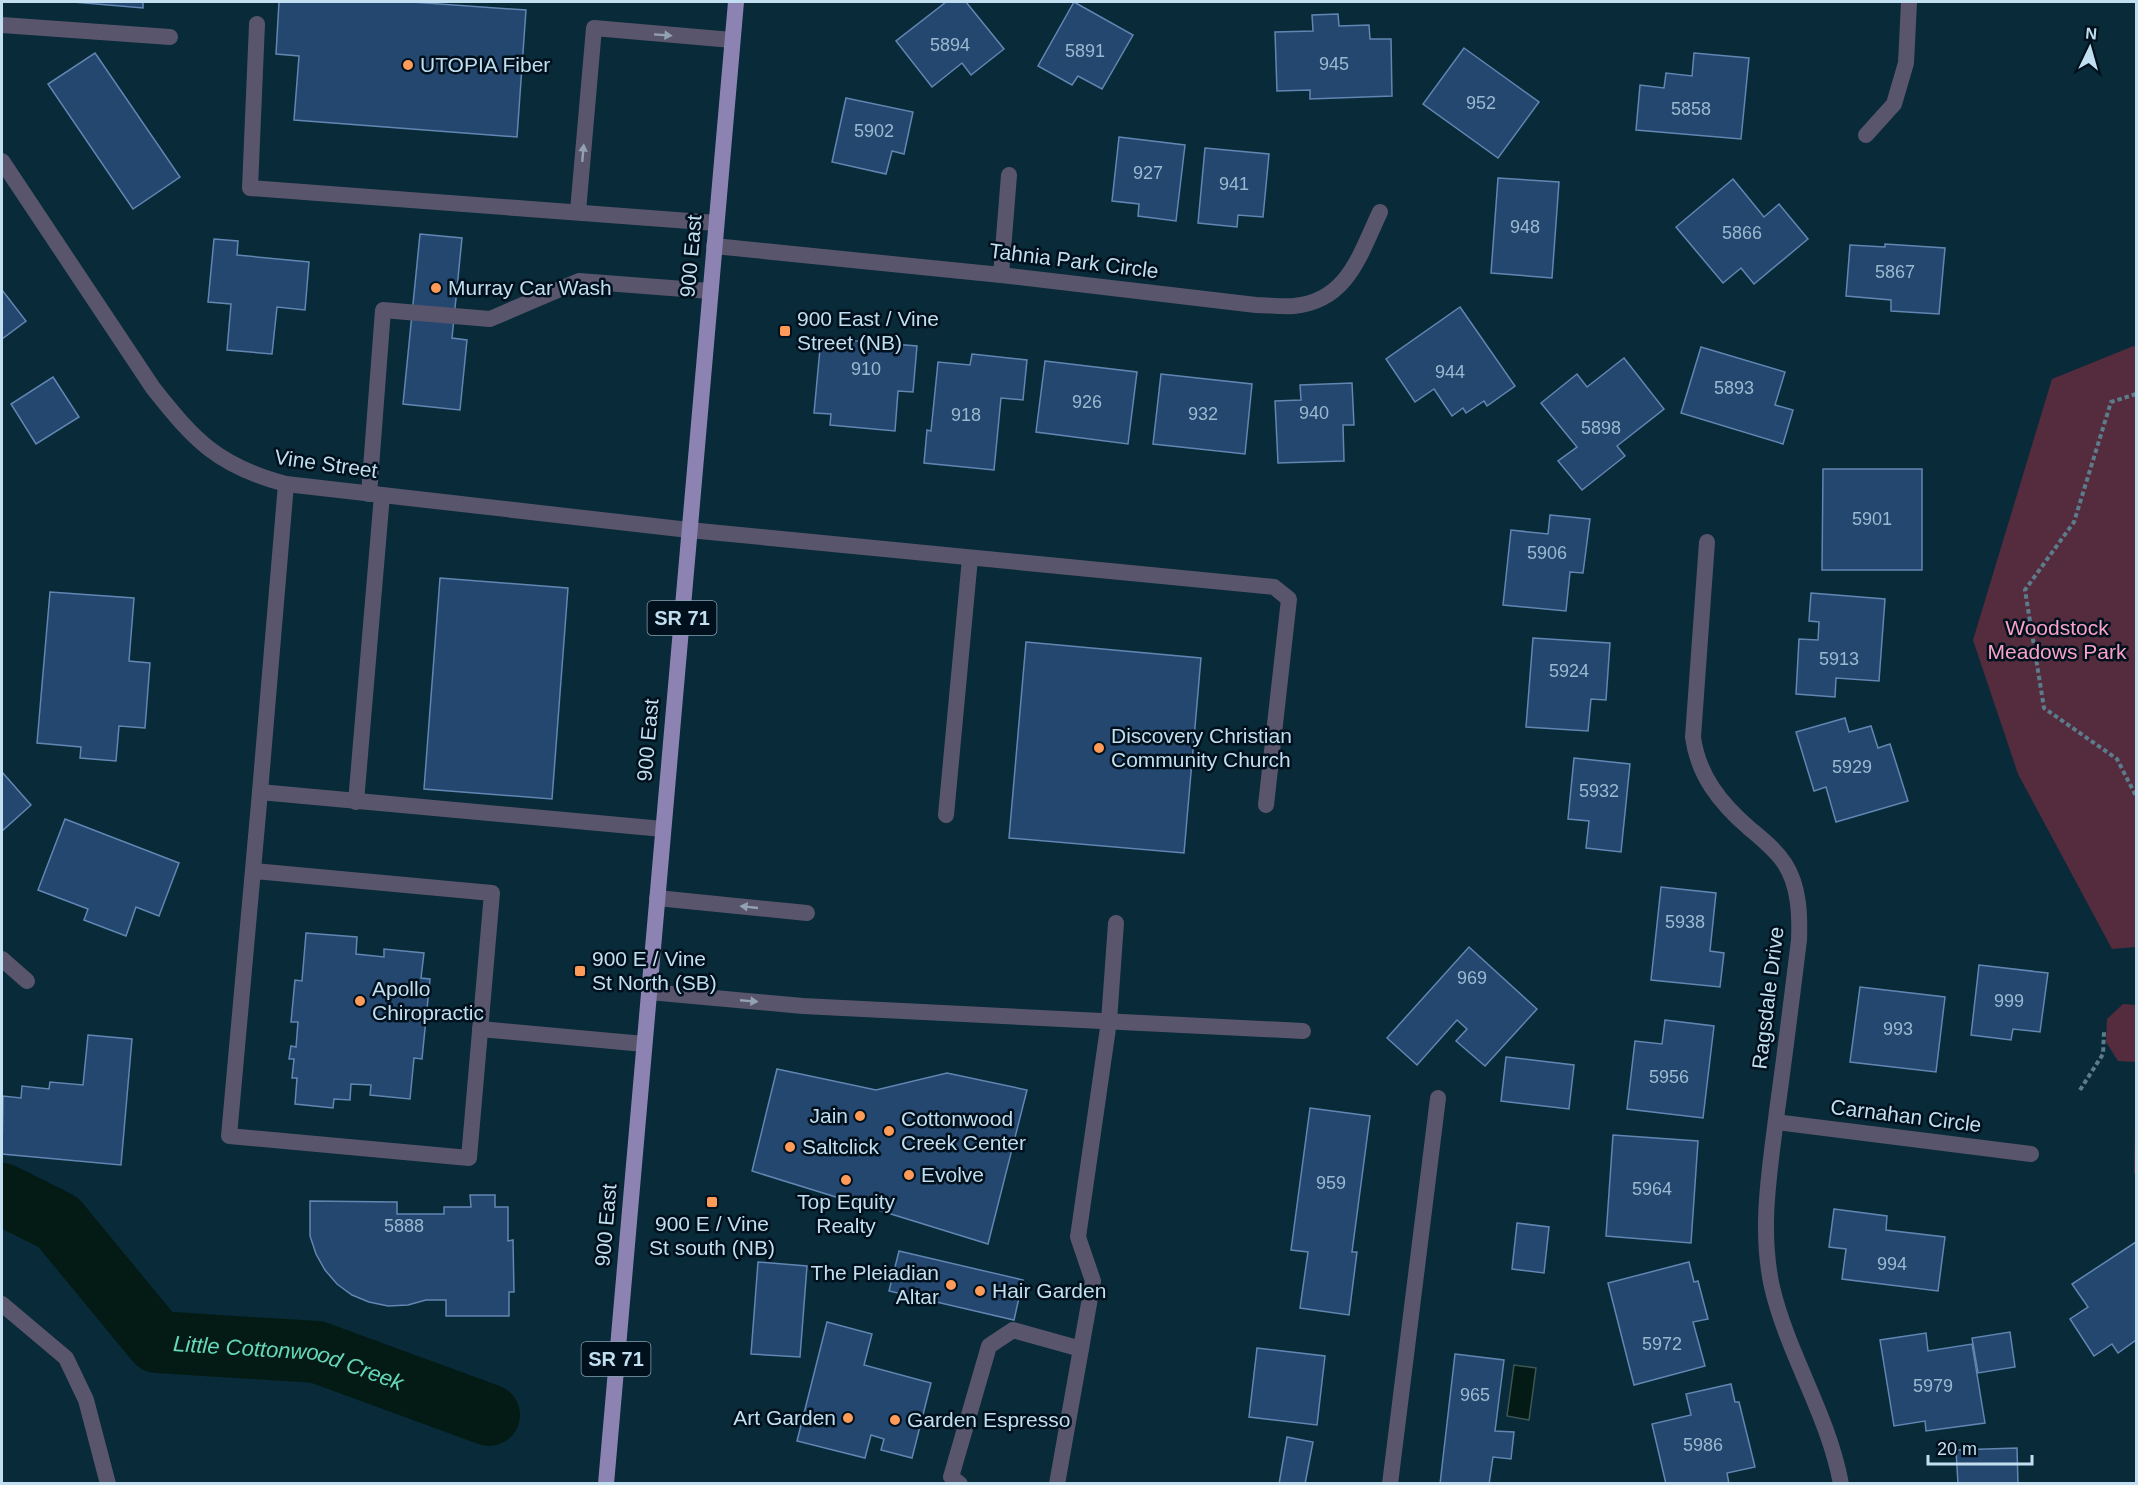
<svg xmlns="http://www.w3.org/2000/svg" width="2138" height="1485" font-family="Helvetica,sans-serif">
<style>
.green{fill:#542c3d}
.water{fill:#031b14;stroke:#3c5656;stroke-width:1.5}
.lines{fill:none;stroke-linecap:round;stroke-linejoin:round}
.river{stroke:#031b14;stroke-width:62}
.building{fill:#24476f;stroke:#6186b2;stroke-width:1.5}
.path{stroke:#5c7c8c;stroke-width:4;stroke-dasharray:4.5 3;stroke-linecap:butt}
.service{stroke:#59556c;stroke-width:16}
.minor{stroke:#59556c;stroke-width:16}
.tertiary{stroke:#59556c;stroke-width:16}
.primary{stroke:#8c83b3;stroke-width:16}
.oneway{fill:#92a1b5}
.poi-dot{fill:#fe9b59;stroke:#00111d;stroke-width:2}
.labels{text-anchor:middle;stroke-width:5;stroke-linejoin:round;paint-order:stroke}
.number-label{font-size:18px;fill:#9ab9d0}
.shield{fill:#00111d;stroke:#87a1b1;stroke-width:1.5}
.shield-label{font-size:20px;font-weight:bold;fill:#c1dff0}
.poi-label{font-size:21px;fill:#c1dff0;stroke:#00111d;text-anchor:start}
.street-label{font-size:21px;fill:#c1dff0;stroke:#00111d}
.park-label{font-size:21px;fill:#faa1c7;stroke:#00111d}
.water-label{font-size:22px;font-style:italic;fill:#66d8b9;stroke:#00111d}
</style>
<rect width="100%" height="100%" fill="#082a39"/>
<!-- green -->
<g class="green">
<polygon points="2136,345 2136,947 2112,949 2018,774 1973,640 2052,379"/>
<polygon points="2123,1004 2136,1005 2136,1062 2118,1061 2106,1042 2107,1019"/>
<polygon points="2136,1079 2136,1174 2134,1174"/>
</g>
<!-- water -->
<polygon class="water" points="1514,1365 1536,1368 1529,1420 1507,1416"/>
<g class="lines">
<!-- river -->
<path class="river" id="s1" d="M2,1194L58,1222L157,1342L317,1352L489,1415"/>
</g>
<!-- building -->
<g class="building">
<polygon points="73,2 143,2 143,8"/>
<polygon points="279,2 412,2 526,10 517,137 294,120 299,56 276,54"/>
<polygon points="946,2 966,2 1004,49 971,75 962,63 932,87 896,41"/>
<polygon points="1074,2 1133,35 1102,89 1078,76 1072,85 1038,66"/>
<polygon points="1338,14 1339,26 1369,25 1370,39 1391,39 1392,96 1310,99 1310,90 1277,91 1275,32 1313,31 1312,15"/>
<polygon points="1464,48 1539,102 1498,158 1423,104"/>
<polygon points="95,53 180,177 133,209 48,84"/>
<polygon points="1694,53 1749,58 1741,139 1636,130 1640,85 1664,88 1666,73 1692,76"/>
<polygon points="846,98 913,112 904,154 892,151 886,174 832,162"/>
<polygon points="1119,137 1185,145 1176,221 1138,216 1139,204 1112,201"/>
<polygon points="1205,148 1269,154 1263,217 1238,215 1237,227 1198,223"/>
<polygon points="1498,178 1559,182 1552,278 1491,273"/>
<polygon points="1733,179 1764,217 1779,204 1808,239 1754,284 1741,268 1723,283 1676,227"/>
<polygon points="420,234 462,238 452,338 467,340 460,410 403,404"/>
<polygon points="214,239 238,241 237,255 309,262 305,310 277,307 272,354 227,350 231,304 208,302"/>
<polygon points="1885,244 1945,248 1939,314 1891,311 1891,300 1846,296 1850,245 1885,247"/>
<polygon points="2,290 26,321 2,339"/>
<polygon points="1460,307 1515,386 1487,406 1484,401 1466,413 1463,408 1452,416 1434,389 1415,402 1386,359"/>
<polygon points="821,338 917,346 913,392 898,391 895,431 830,425 831,414 814,413"/>
<polygon points="1701,347 1785,372 1775,405 1793,410 1783,444 1681,413"/>
<polygon points="972,354 1027,360 1023,400 1001,398 994,470 924,463 927,430 931,431 938,362 970,365"/>
<polygon points="1624,358 1664,409 1617,446 1625,456 1582,490 1558,461 1577,447 1541,403 1577,374 1587,387"/>
<polygon points="1045,361 1137,372 1128,444 1036,432"/>
<polygon points="1161,374 1252,384 1245,454 1153,444"/>
<polygon points="53,377 79,417 36,444 11,404"/>
<polygon points="1352,383 1354,425 1343,425 1344,461 1278,463 1275,401 1301,400 1300,385"/>
<polygon points="1823,469 1922,469 1922,570 1822,570"/>
<polygon points="1550,515 1590,519 1583,573 1570,572 1566,611 1503,605 1511,530 1548,534"/>
<polygon points="440,578 568,588 552,799 424,789"/>
<polygon points="50,592 134,598 129,661 150,663 145,728 119,726 116,761 80,758 81,747 37,743"/>
<polygon points="1811,593 1885,599 1879,681 1836,678 1835,697 1796,694 1799,639 1818,640 1819,622 1809,621"/>
<polygon points="1533,638 1610,643 1606,700 1591,699 1588,731 1526,727"/>
<polygon points="1026,642 1201,658 1184,853 1009,838"/>
<polygon points="1845,718 1849,732 1871,726 1878,748 1890,744 1908,801 1836,822 1826,787 1814,791 1796,732"/>
<polygon points="1574,758 1630,764 1621,852 1586,848 1589,821 1568,819"/>
<polygon points="2,772 31,805 2,831"/>
<polygon points="65,819 179,863 159,916 136,907 126,936 84,920 88,909 38,890"/>
<polygon points="1661,887 1716,893 1710,951 1724,953 1720,987 1651,980"/>
<polygon points="306,933 357,937 356,954 384,957 384,949 424,953 421,978 430,979 422,1059 414,1058 410,1099 370,1095 371,1085 351,1084 350,1100 334,1099 333,1108 295,1104 297,1078 292,1078 294,1059 289,1059 291,1046 296,1047 298,1022 291,1022 295,980 302,981"/>
<polygon points="1469,947 1537,1009 1485,1066 1456,1041 1467,1029 1457,1020 1417,1065 1387,1038"/>
<polygon points="1979,965 2048,973 2040,1032 2013,1029 2011,1040 1971,1035"/>
<polygon points="1860,987 1945,997 1936,1072 1850,1062"/>
<polygon points="1665,1020 1714,1026 1703,1118 1627,1109 1635,1041 1662,1044"/>
<polygon points="88,1035 132,1039 121,1165 2,1154 3,1096 21,1098 22,1086 49,1089 50,1082 83,1085"/>
<polygon points="1506,1057 1574,1065 1569,1109 1501,1101"/>
<polygon points="777,1069 876,1090 947,1073 1027,1090 988,1244 752,1171"/>
<polygon points="1310,1108 1370,1116 1352,1252 1357,1252 1349,1315 1300,1308 1308,1252 1291,1250"/>
<polygon points="1613,1135 1698,1141 1691,1243 1606,1236"/>
<polygon points="470,1195 495,1195 495,1207 508,1207 508,1241 513,1240 514,1292 509,1292 509,1316 446,1316 446,1300 426,1300 408,1305 388,1306 369,1302 352,1295 337,1284 325,1270 316,1254 310,1236 310,1201 397,1202 397,1214 444,1214 444,1207 471,1207"/>
<polygon points="1834,1209 1887,1216 1886,1230 1945,1237 1938,1291 1842,1279 1846,1249 1829,1247"/>
<polygon points="1517,1223 1549,1227 1544,1273 1512,1269"/>
<polygon points="2136,1242 2136,1340 2118,1353 2112,1344 2094,1356 2070,1319 2088,1307 2072,1284"/>
<polygon points="899,1251 1023,1280 1014,1320 889,1291"/>
<polygon points="758,1262 807,1266 800,1357 751,1354"/>
<polygon points="1689,1262 1694,1282 1698,1281 1708,1319 1693,1322 1705,1366 1634,1385 1608,1283"/>
<polygon points="827,1322 872,1334 864,1365 931,1383 912,1458 881,1450 884,1439 871,1435 865,1458 797,1441"/>
<polygon points="2010,1332 2015,1367 1978,1373 1972,1338"/>
<polygon points="1926,1333 1928,1351 1972,1344 1985,1423 1926,1431 1925,1421 1894,1426 1880,1340"/>
<polygon points="1257,1348 1325,1356 1317,1425 1249,1417"/>
<polygon points="1455,1354 1504,1360 1495,1431 1514,1432 1511,1459 1493,1457 1489,1484 1440,1484"/>
<polygon points="1731,1384 1735,1402 1739,1402 1755,1467 1727,1473 1729,1484 1666,1484 1652,1424 1691,1415 1686,1394"/>
<polygon points="1287,1437 1313,1442 1305,1484 1279,1484"/>
<polygon points="2017,1448 2018,1484 1958,1484 1956,1450"/>
</g>
<g class="lines">
<!-- path -->
<g class="path">
<polyline points="2136,394 2111,402 2074,522 2025,590 2044,708 2117,759 2136,796"/>
<polyline points="2080,1090 2103,1054 2104,1032"/>
</g>
<!-- service -->
<g class="service">
<polyline points="257,24 250,188 716,223"/>
<polyline points="2,25 170,37"/>
<polyline points="578,211 594,28 732,40"/>
<polyline points="286,484 260,792 663,829"/>
<polyline points="369,494 383,310 490,319 579,281 710,291"/>
<polyline points="689,530 1274,587 1289,599 1266,805"/>
<polyline points="356,802 382,495"/>
<polyline points="946,815 970,558"/>
<polyline points="254,871 492,893 469,1158 229,1136 260,792"/>
<polyline points="657,898 807,913"/>
<polyline points="649,992 803,1006 1303,1031"/>
<polyline points="480,1029 644,1044"/>
<polyline points="960,1484 951,1477 989,1346 1013,1330 1081,1349"/>
<polyline points="1057,1484 1093,1281 1078,1237 1109,1021 1116,923"/>
<polyline points="1390,1484 1438,1098"/>
</g>
<!-- minor -->
<g class="minor">
<polyline points="1866,135 1894,104 1906,63 1909,2"/>
<path d="M714,246L1001,275L1256,305C1268,305 1281,307 1294,306C1348,301 1360,254 1380,212"/>
<polyline points="1001,275 1009,175"/>
<path d="M1707,542L1693,737C1698,775 1720,803 1749,828C1762,839 1776,850 1785,864C1799,886 1800,914 1799,940C1792,997 1785,1054 1777,1111C1770,1169 1759,1228 1772,1287C1788,1355 1828,1414 1841,1484"/>
<polyline points="2,959 27,981"/>
<polyline points="1776,1122 2031,1154"/>
<polyline points="2,1304 66,1358 86,1400 108,1484"/>
</g>
<!-- tertiary -->
<path class="tertiary" d="M2,161L153,388C195,441 218,466 286,484L689,530"/>
<!-- primary -->
<polyline class="primary" points="606,1484 736,2"/>
</g>
<!-- one-way arrows -->
<defs><path id="oneway-solid" d="M-6-.8H1V-3.2L6.5 0L1 3.2V.8H-6Z" transform="scale(1.5)"/></defs>
<g class="oneway">
<use href="#oneway-solid" transform="translate(663 35) rotate(4)"/>
<use href="#oneway-solid" transform="translate(583 153) rotate(-85)"/>
<use href="#oneway-solid" transform="translate(749 907) rotate(-174)"/>
<use href="#oneway-solid" transform="translate(749 1001) rotate(5)"/>
</g>
<!-- markers -->
<g class="poi-dot">
<circle cx="408" cy="65" r="6"/>
<circle cx="436" cy="288" r="6"/>
<rect x="779" y="325" width="12" height="12" rx="3"/>
<circle cx="1099" cy="748" r="6"/>
<rect x="574" y="965" width="12" height="12" rx="3"/>
<circle cx="360" cy="1001" r="6"/>
<circle cx="860" cy="1116" r="6"/>
<circle cx="889" cy="1131" r="6"/>
<circle cx="790" cy="1147" r="6"/>
<circle cx="909" cy="1175" r="6"/>
<circle cx="846" cy="1180" r="6"/>
<rect x="706" y="1196" width="12" height="12" rx="3"/>
<circle cx="951" cy="1285" r="6"/>
<circle cx="980" cy="1291" r="6"/>
<circle cx="848" cy="1418" r="6"/>
<circle cx="895" cy="1420" r="6"/>
</g>
<g class="labels">
<!-- number labels -->
<g class="number-label">
<text x="950" y="51">5894</text>
<text x="1085" y="57">5891</text>
<text x="1334" y="70">945</text>
<text x="1481" y="109">952</text>
<text x="1691" y="115">5858</text>
<text x="874" y="137">5902</text>
<text x="1148" y="179">927</text>
<text x="1234" y="190">941</text>
<text x="1525" y="233">948</text>
<text x="1742" y="239">5866</text>
<text x="1895" y="278">5867</text>
<text x="866" y="375">910</text>
<text x="1450" y="378">944</text>
<text x="1734" y="394">5893</text>
<text x="1087" y="408">926</text>
<text x="1314" y="419">940</text>
<text x="1203" y="420">932</text>
<text x="966" y="421">918</text>
<text x="1601" y="434">5898</text>
<text x="1872" y="525">5901</text>
<text x="1547" y="559">5906</text>
<text x="1839" y="665">5913</text>
<text x="1569" y="677">5924</text>
<text x="1852" y="773">5929</text>
<text x="1599" y="797">5932</text>
<text x="1685" y="928">5938</text>
<text x="1472" y="984">969</text>
<text x="2009" y="1007">999</text>
<text x="1898" y="1035">993</text>
<text x="1669" y="1083">5956</text>
<text x="1331" y="1189">959</text>
<text x="1652" y="1195">5964</text>
<text x="404" y="1232">5888</text>
<text x="1892" y="1270">994</text>
<text x="1662" y="1350">5972</text>
<text x="1933" y="1392">5979</text>
<text x="1475" y="1401">965</text>
<text x="1703" y="1451">5986</text>
</g>
<!-- shield labels -->
<g class="shield">
<rect x="647.5" y="601" width="69" height="34" rx="4.5"/>
<rect x="581.5" y="1342" width="69" height="34" rx="4.5"/>
</g>
<g class="shield-label">
<text x="682" y="625">SR 71</text>
<text x="616" y="1366">SR 71</text>
</g>
<!-- poi labels -->
<g class="poi-label">
<text x="420" y="72">UTOPIA Fiber</text>
<text x="448" y="295">Murray Car Wash</text>
<text x="797" y="326">900 East / Vine<tspan x="797" dy="24">Street (NB)</tspan></text>
<text x="1111" y="743">Discovery Christian<tspan x="1111" dy="24">Community Church</tspan></text>
<text x="592" y="966">900 E / Vine<tspan x="592" dy="24">St North (SB)</tspan></text>
<text x="372" y="996">Apollo<tspan x="372" dy="24">Chiropractic</tspan></text>
<text x="848" y="1123" text-anchor="end">Jain</text>
<text x="901" y="1126">Cottonwood<tspan x="901" dy="24">Creek Center</tspan></text>
<text x="802" y="1154">Saltclick</text>
<text x="921" y="1182">Evolve</text>
<text x="846" y="1209" text-anchor="middle">Top Equity<tspan x="846" dy="24">Realty</tspan></text>
<text x="712" y="1231" text-anchor="middle">900 E / Vine<tspan x="712" dy="24">St south (NB)</tspan></text>
<text x="939" y="1280" text-anchor="end">The Pleiadian<tspan x="939" dy="24">Altar</tspan></text>
<text x="992" y="1298">Hair Garden</text>
<text x="836" y="1425" text-anchor="end">Art Garden</text>
<text x="907" y="1427">Garden Espresso</text>
</g>
<!-- street labels -->
<g class="street-label">
<text transform="translate(691 256) rotate(-85)" y="7">900 East</text>
<text transform="translate(1074 261) rotate(7)" y="7">Tahnia Park Circle</text>
<text transform="translate(326 464) rotate(8)" y="7">Vine Street</text>
<text transform="translate(648 740) rotate(-85)" y="7">900 East</text>
<text transform="translate(1768 998) rotate(-83)" y="7">Ragsdale Drive</text>
<text transform="translate(1906 1116) rotate(7)" y="7">Carnahan Circle</text>
<text transform="translate(606 1225) rotate(-85)" y="7">900 East</text>
</g>
<!-- park labels -->
<g class="park-label">
<text x="2057" y="635">Woodstock<tspan x="2057" dy="24">Meadows Park</tspan></text>
</g>
<!-- water labels -->
<g class="water-label">
<text dy="8" stroke="none"><textPath href="#s1" startOffset="352">Little Cottonwood Creek</textPath></text>
</g>
</g>
<!-- border -->
<rect width="2138" height="1485" fill="none" stroke="#c1dff0" stroke-width="6"/>
<!-- north arrow -->
<g transform="translate(2090 48) rotate(5)" stroke="#00111d" stroke-width="4.5" paint-order="stroke">
<path d="M0-4.5L10 22L0 15L-10 22Z" fill="#c1dff0"/>
<text y="-9" font-size="16" font-weight="bold" text-anchor="middle" fill="#c1dff0">N</text>
</g>
<!-- scale -->
<path d="M1928 1455v9h104v-9" fill="none" stroke="#c1dff0" stroke-width="3"/>
<text x="1937" y="1455" font-size="18" fill="#c1dff0" stroke="#00111d" stroke-width="4.5" paint-order="stroke">20 m</text>
</svg>
